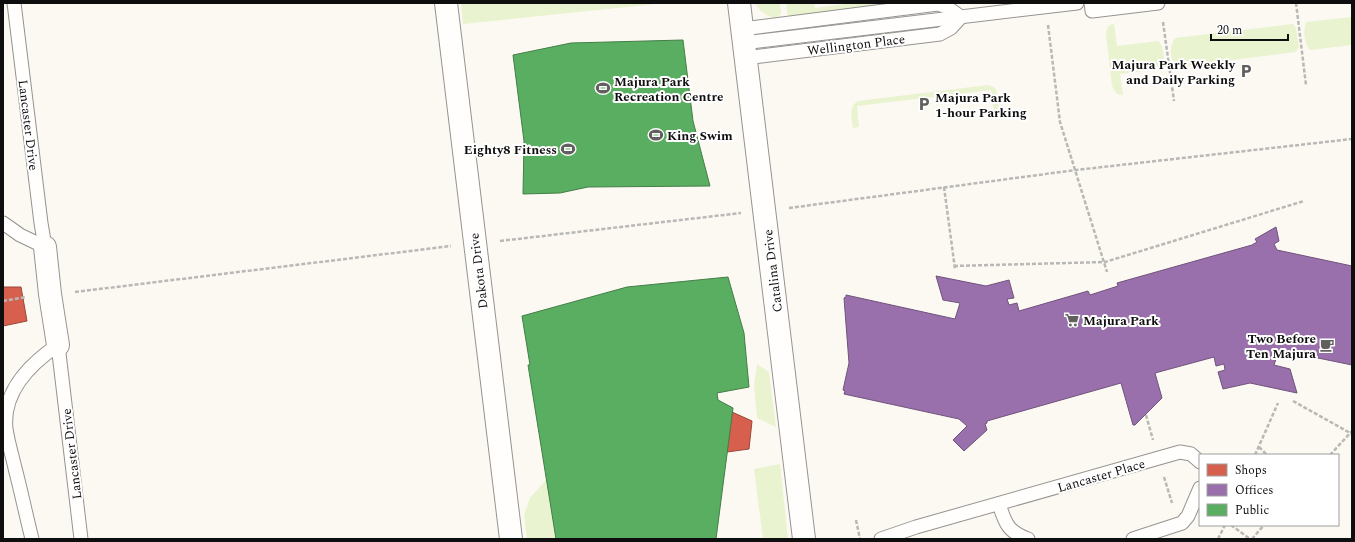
<svg xmlns="http://www.w3.org/2000/svg" width="1355" height="542" font-family="Spectral,serif">
<style>
.green{fill:#e9f3d0}
.shops{fill:#d6604d;stroke:#9a473a}
.offices{fill:#9970ab;stroke:#6f537c}
.public{fill:#5aae61;stroke:#437e48}
.lines{fill:none;stroke-linecap:round;stroke-linejoin:round}
.lane-casing{stroke:#959491;stroke-width:15}
.street-casing{stroke:#959491;stroke-width:24}
.path{stroke:#b8b8b6;stroke-width:2.5;stroke-dasharray:4 2;stroke-linecap:butt}
.lane{stroke:#fffefd;stroke-width:13}
.street{stroke:#fffefd;stroke-width:22}
.labels{text-anchor:middle;stroke-width:4;stroke-linejoin:round;paint-order:stroke}
.street-label{font-size:13px;fill:#0e0e0e;stroke:#fff}
.poi-label{font-size:13px;font-weight:bold;fill:#0e0e0e;stroke:#fff;text-anchor:start}
</style>
<rect width="100%" height="100%" fill="#fcf9f2"/>
<!-- green -->
<g class="green">
<polygon points="461,3 666,3 463,24"/>
<path d="M755,3H780L781,13L778,18C768,18 760,12 755,3Z"/>
<polygon points="786,3 814,3 815,8 852,3 901,3 789,17 787,12"/>
<path d="M1352,17V45L1310,50C1304,44 1303,30 1306,22Z"/>
<polygon points="1112,24 1114,24 1117,46 1158,41 1162,46 1165,63 1161,69 1120,74 1123,95 1117,94 1112,86 1106,33 1108,27"/>
<path d="M1293,24L1296,28L1299,47L1296,52L1177,67C1169,59 1169,47 1175,38Z"/>
<path d="M988,85L994,87L996,89L999,110L994,111L991,90L857,106L859,127L853,128C852,118 848,107 858,101Z"/>
<polygon points="757,364 769,372 776,427 757,418 754,386"/>
<polygon points="780,464 788,539 763,539 754,469"/>
<polygon points="546,480 556,539 527,539 524,515 530,498"/>
</g>
<!-- shops -->
<g class="shops">
<polygon points="3,287 21,287 27,321 3,326"/>
<polygon points="732,412 752,421 749,449 727,452"/>
</g>
<!-- offices -->
<polygon class="offices" points="1276,227 1279,241 1274,244 1277,250 1352,266 1352,365 1279,350 1274,365 1290,369 1297,393 1250,383 1223,389 1218,372 1225,370 1224,364 1216,366 1214,357 1155,373 1162,398 1135,425 1133,425 1121,383 987,421 987,423 985,424 987,430 964,451 953,440 967,426 959,419 844,394 845,391 843,390 849,363 844,298 846,297 846,295 955,319 960,303 943,300 936,276 986,286 1009,280 1014,298 1007,299 1009,305 1017,303 1019,311 1088,291 1090,295 1118,286 1117,283 1252,245 1257,242 1255,239"/>
<!-- public -->
<g class="public">
<polygon points="683,40 693,121 710,186 588,187 560,193 523,194 524,141 513,55 571,43"/>
<polygon points="728,277 744,333 749,387 717,393 718,400 733,408 716,539 556,539 528,365 530,365 522,316 627,287"/>
</g>
<g class="lines">
<defs>
<g id="lane">
<polyline points="14,3 41,223 45,247"/>
<polyline points="1091,3 1092,11 1158,3"/>
<polyline points="742,29 938,4 947,7 961,17"/>
<polyline points="743,43 1077,3"/>
<polyline points="745,58 940,34 951,28 961,17"/>
<polyline points="3,223 20,235 45,247"/>
<path d="M999,504C1005,523 1008,532 1028,539"/>
<path d="M32,539C26,515 21,491 15,468C12,455 8,442 6,429C2,392 30,364 58,345L81,539"/>
<polyline points="881,539 916,527 1180,452 1191,454 1200,462"/>
<polyline points="1133,539 1182,523 1188,516 1200,488"/>
</g>
<g id="street">
<polyline points="446,3 511,539"/>
<polyline points="739,3 804,539"/>
<polyline points="45,247 50,294 58,345"/>
</g>
</defs>
<!-- lane casing -->
<use href="#lane" class="lane-casing"/>
<!-- street casing -->
<use href="#street" class="street-casing"/>
<!-- path -->
<g class="path">
<polyline points="1296,3 1306,85"/>
<polyline points="1163,22 1174,101"/>
<polyline points="1048,25 1060,122 1107,272"/>
<polyline points="944,187 955,269"/>
<polyline points="789,208 1076,170 1352,139"/>
<polyline points="500,241 741,213"/>
<polyline points="954,266 1105,262 1304,201"/>
<polyline points="75,292 451,246"/>
<polyline points="3,301 26,297"/>
<polyline points="1293,401 1352,434"/>
<polyline points="1146,415 1153,440"/>
<polyline points="1259,447 1267,455"/>
<polyline points="1255,455 1278,403"/>
<polyline points="1330,455 1352,431"/>
<polyline points="1164,477 1172,503"/>
<polyline points="856,520 860,539"/>
<polyline points="1231,525 1250,539"/>
<polyline points="1218,539 1225,525"/>
<polyline points="1252,539 1264,525"/>
</g>
<!-- lane -->
<use href="#lane" class="lane"/>
<!-- street -->
<use href="#street" class="street"/>
</g>
<!-- icons -->
<defs>
<symbol id="parking-bare" viewBox="-9 -9 18 18"><path d="M-3.5-5.5H1a3.5 3.5 0 0 1 0 7H-1V5.5H-3.5ZM-1-3.4V-.6H.8a1.4 1.4 0 0 0 0-2.8Z" fill="#61605e" stroke="#fff" stroke-width="2.5" paint-order="stroke"/></symbol>
<symbol id="stadium-bare" viewBox="-9 -9 18 18"><path d="M0-5a6.5 5 0 1 0 0 10a6.5 5 0 1 0 0-10ZM-3.5-1.8h7v3.6h-7Z" fill="#61605e" stroke="#fff" stroke-width="2.5" paint-order="stroke"/></symbol>
<symbol id="supermarket-bare" viewBox="-9 -9 18 18"><path d="M-6-5.5h2.5l.6 2H6L4.5 2H-2.5L-4.4-4H-6ZM-1.5 3.2a1.3 1.3 0 1 0 .1 0ZM3 3.2a1.3 1.3 0 1 0 .1 0Z" fill="#61605e" stroke="#fff" stroke-width="2.5" paint-order="stroke"/></symbol>
<symbol id="cafe-bare" viewBox="-9 -9 18 18"><path d="M-5.5-4.5H6V0H3Q3 3.5 0 3.5H-2.5Q-5.5 3.5-5.5 0ZM3-3.2v2h1.7v-2ZM-6 4.5H4V6H-6Z" fill="#61605e" stroke="#fff" stroke-width="2.5" paint-order="stroke"/></symbol>
</defs>
<g fill-rule="evenodd">
<use href="#parking-bare" x="1236" y="61" width="20" height="20"/>
<use href="#stadium-bare" x="593" y="78" width="20" height="20"/>
<use href="#parking-bare" x="914" y="94" width="20" height="20"/>
<use href="#stadium-bare" x="646" y="125" width="20" height="20"/>
<use href="#stadium-bare" x="558" y="139" width="20" height="20"/>
<use href="#supermarket-bare" x="1062" y="310" width="20" height="20"/>
<use href="#cafe-bare" x="1317" y="335" width="20" height="20"/>
</g>
<g class="labels">
<!-- street labels -->
<g class="street-label">
<text transform="translate(856 44) rotate(-7)" y="5">Wellington Place</text>
<text transform="translate(29 125) rotate(83)" y="5">Lancaster Drive</text>
<text transform="translate(478 271) rotate(-97)" y="5">Dakota Drive</text>
<text transform="translate(772 271) rotate(-97)" y="5">Catalina Drive</text>
<text transform="translate(71 454) rotate(-97)" y="5">Lancaster Drive</text>
<text transform="translate(1101 475) rotate(-16)" y="5">Lancaster Place</text>
</g>
<!-- poi labels -->
<g class="poi-label">
<text x="1235" y="69" text-anchor="end">Majura Park Weekly<tspan x="1235" dy="15">and Daily Parking</tspan></text>
<text x="614" y="86">Majura Park<tspan x="614" dy="15">Recreation Centre</tspan></text>
<text x="935" y="102">Majura Park<tspan x="935" dy="15">1-hour Parking</tspan></text>
<text x="667" y="140">King Swim</text>
<text x="557" y="154" text-anchor="end">Eighty8 Fitness</text>
<text x="1083" y="325">Majura Park</text>
<text x="1316" y="343" text-anchor="end">Two Before<tspan x="1316" dy="15">Ten Majura</tspan></text>
</g>
</g>
<!-- border -->
<rect width="1355" height="542" fill="none" stroke="#0e0e0e" stroke-width="8"/>
<!-- legend -->
<rect x="1199" y="454" width="140" height="72" fill="#ffffff" stroke="#9f9f9f"/>
<rect x="1207" y="464" width="20" height="12" fill="#d6604d" stroke="#9f9f9f"/>
<text x="1235" y="474" font-size="12" fill="#0e0e0e">Shops</text>
<rect x="1207" y="484" width="20" height="12" fill="#9970ab" stroke="#9f9f9f"/>
<text x="1235" y="494" font-size="12" fill="#0e0e0e">Offices</text>
<rect x="1207" y="504" width="20" height="12" fill="#5aae61" stroke="#9f9f9f"/>
<text x="1235" y="514" font-size="12" fill="#0e0e0e">Public</text>
<!-- scale -->
<path d="M1211 34v6h77v-6" fill="none" stroke="#0e0e0e" stroke-width="2"/>
<text x="1217" y="34" font-size="12" fill="#0e0e0e" stroke="#ffffff" stroke-width="3" paint-order="stroke">20 m</text>
</svg>
